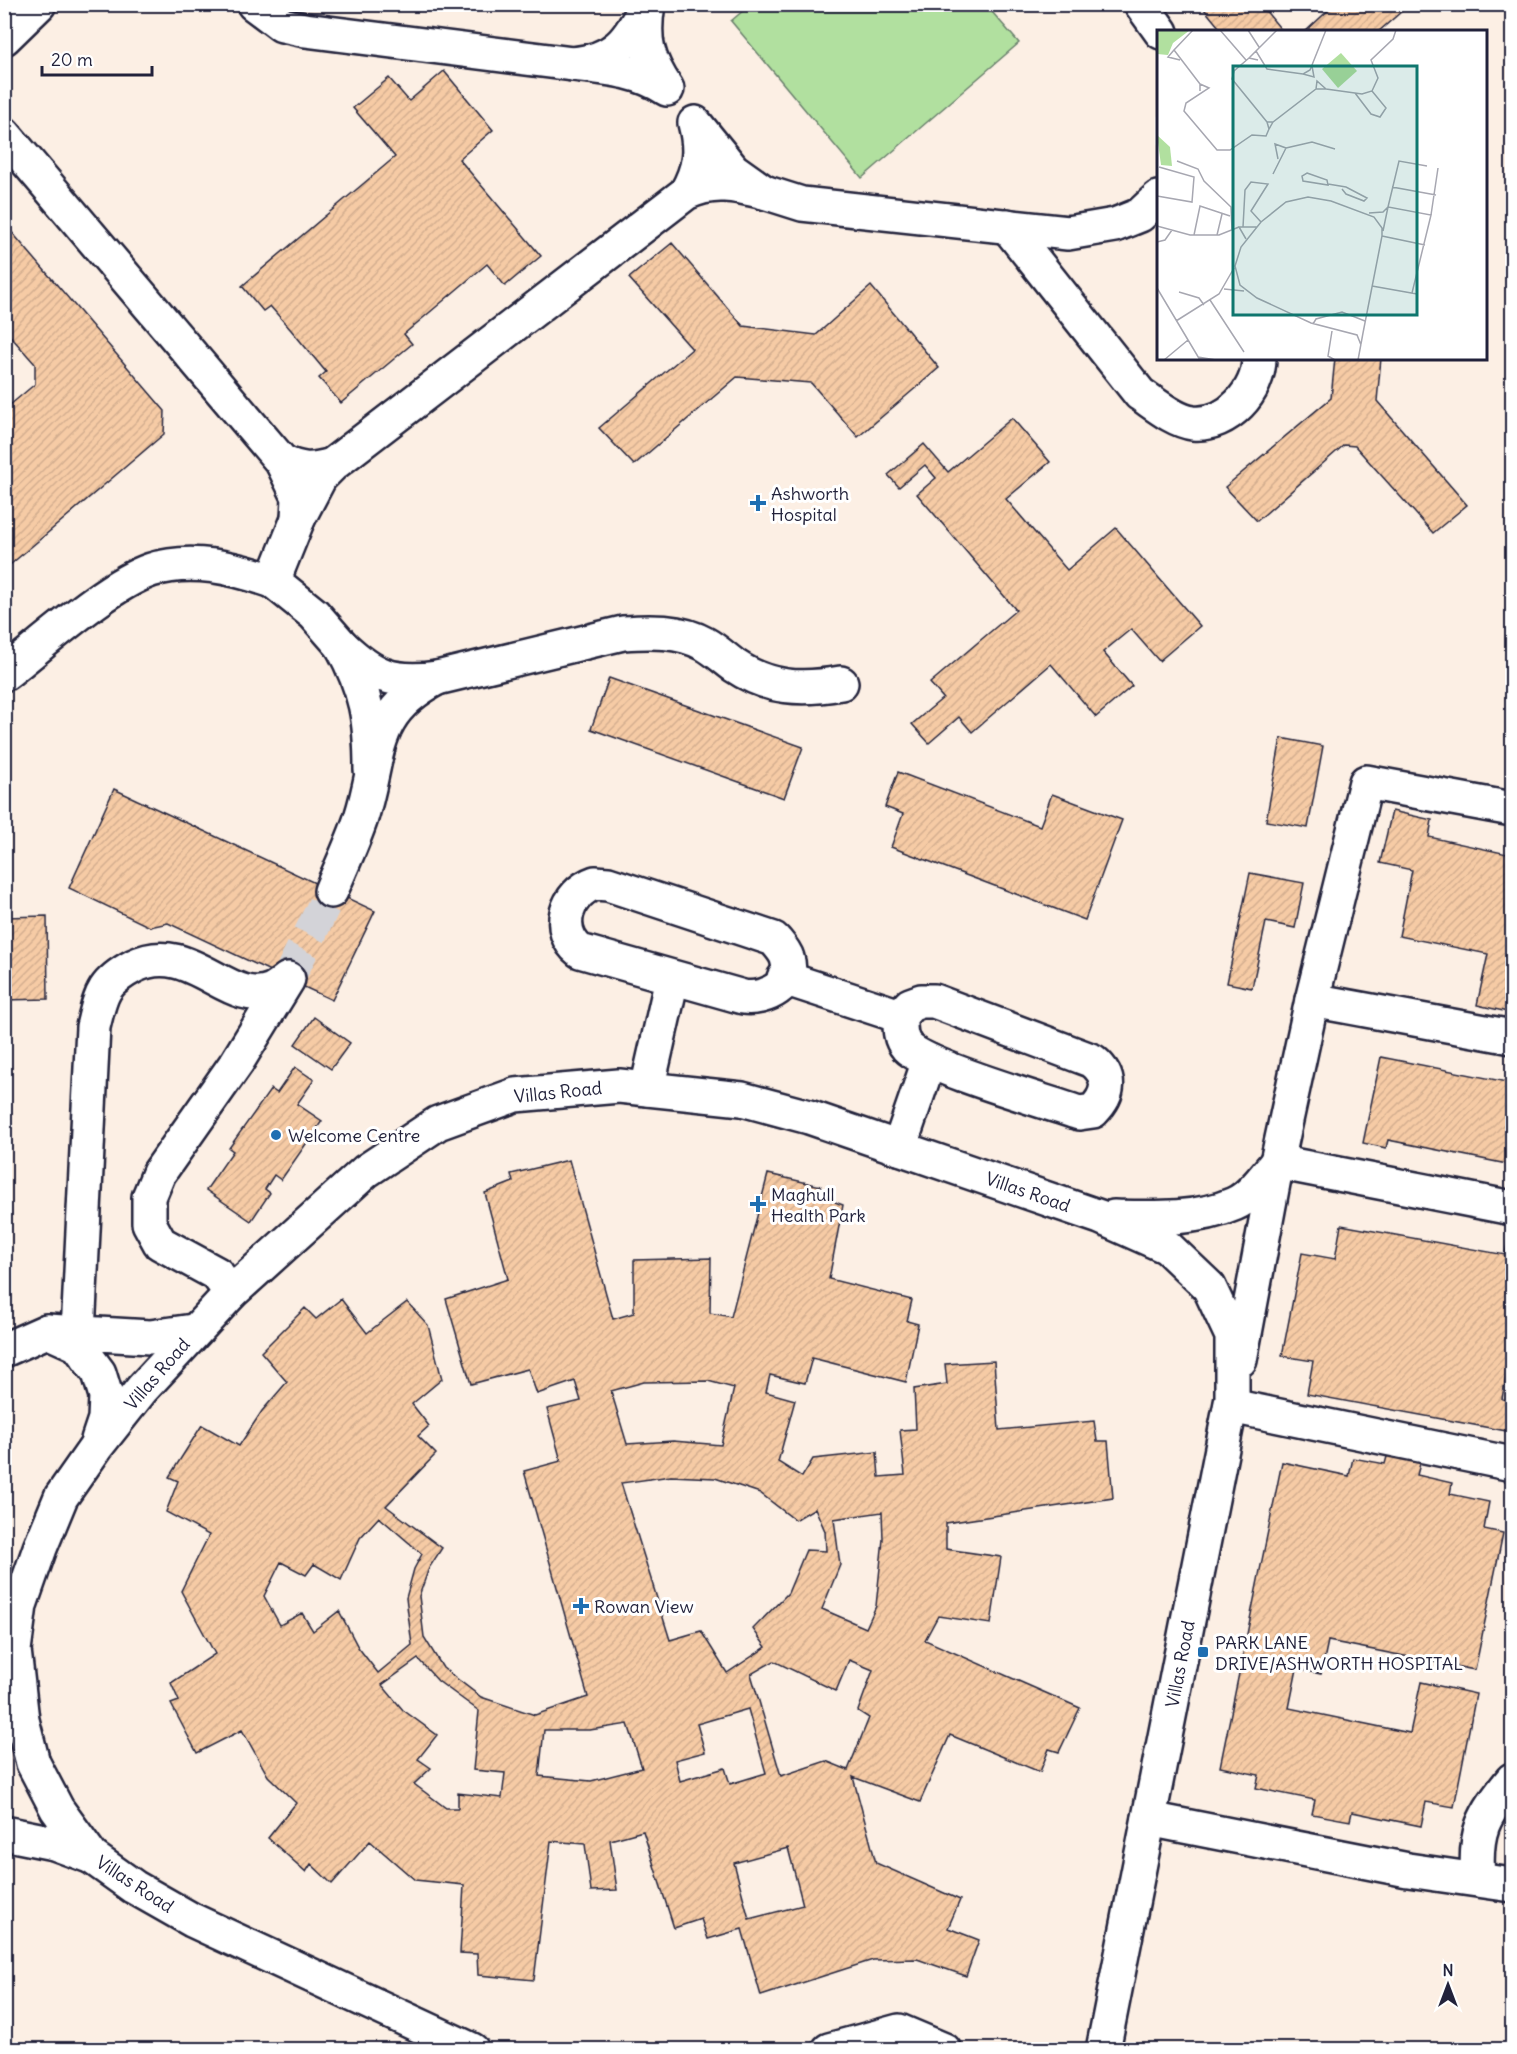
<svg xmlns="http://www.w3.org/2000/svg" width="1517" height="2054" font-family="Delius,sans-serif">
  <style>
    .built { fill: #fcefe4; fill-rule: evenodd }
    .garden { fill: #b1e09f; stroke: #6a816d; stroke-width: 1.5 }
    .building { fill: url(#building-hatch); stroke: #22223b; stroke-width: 1.5; fill-rule: evenodd }
    .lines { fill: none; stroke-linecap: round; stroke-linejoin: round }
    .minor-tunnel { stroke: #d3d3d8; stroke-width: 33; stroke-dasharray: 33 16; stroke-linecap: butt }
    .minor-casing { stroke: #22223b; stroke-width: 38 }
    .minor { stroke: #fff; stroke-width: 33 }
    .poi-dot { fill: #1f6fb2; stroke: #fff; stroke-width: 2 }
    .labels { text-anchor: middle; dominant-baseline: central; stroke-width: 6; stroke-linejoin: round; paint-order: stroke }
    .poi-label { font-size: 18px; fill: #22223b; stroke: #fff; text-anchor: start }
    .street-label { font-size: 18px; fill: #22223b; stroke: #fff }
    .inset-road { fill: none; stroke: #a7a7b1; stroke-width: 1.5 }
    .view { fill: #0f766e; fill-opacity: 0.15; stroke: #0f766e; stroke-width: 3 }
    .inset-edge { fill: none; stroke: #22223b; stroke-width: 3 }
  </style>
  <defs>
    <pattern id="building-hatch" width="6" height="6" patternUnits="userSpaceOnUse" patternTransform="scale(1.5)"><rect width="6" height="6" fill="#f6cba5"/><path d="M-1 1l2-2M0 6l6-6M5 7l2-2" fill="none" stroke="#d3ae8f"/></pattern>
  </defs>
  <rect width="100%" height="100%" fill="#fff"/>
  <filter id="ink" filterUnits="userSpaceOnUse"><feTurbulence type="fractalNoise" baseFrequency=".0167" numOctaves="2"/><feDisplacementMap in="SourceGraphic" scale="12" xChannelSelector="R" yChannelSelector="G"/><feConvolveMatrix kernelMatrix="1 2 1 2 8 2 1 2 1" color-interpolation-filters="sRGB"/></filter>
  <g filter="url(#ink)">
    <!-- built -->
    <path class="built" d="M5,5H1512V2049L5,2050ZM1158,32H1486V358H1158Z"/>
    <!-- garden -->
    <polygon class="garden" points="751,4 986,5 1019,43 862,178 731,21"/>
    <!-- building -->
    <g class="building">
      <polygon points="1200,4 1260,4 1283,32 1223,32"/>
      <polygon points="1335,4 1410,4 1378,32 1305,32"/>
      <polygon points="444,71 493,130 459,159 541,256 505,286 487,264 404,334 412,344 341,403 319,378 326,372 291,330 270,306 263,311 242,286 395,157 353,108 389,78 409,101"/>
      <polygon points="4,223 165,411 164,434 4,570 4,410 35,384 35,364 4,329"/>
      <polygon points="672,243 743,326 816,335 871,286 939,368 858,437 811,383 737,377 634,465 599,428 692,349 629,278"/>
      <polygon points="1335,358 1381,358 1377,401 1467,505 1433,533 1355,446 1344,445 1257,521 1225,487 1331,398"/>
      <polygon points="1012,418 1050,462 1006,499 1067,570 1116,528 1200,626 1159,661 1131,629 1103,652 1132,686 1096,717 1051,664 972,732 959,717 929,743 912,724 943,698 930,683 1016,610 917,494 936,478 925,465 899,487 888,475 924,444 948,472"/>
      <polygon points="609,678 803,747 784,798 591,729"/>
      <polygon points="1281,738 1323,746 1308,828 1266,821"/>
      <polygon points="898,772 1040,826 1052,794 1122,820 1085,920 891,847 903,814 885,807"/>
      <polygon points="114,789 375,911 332,1000 168,923 150,927 69,888"/>
      <polygon points="1392,811 1432,820 1429,837 1512,855 1512,1013 1477,1005 1488,954 1399,936 1412,870 1380,863"/>
      <polygon points="1250,873 1304,883 1295,928 1266,922 1252,988 1227,983"/>
      <polygon points="47,916 48,999 4,1000 4,917"/>
      <polygon points="314,1017 350,1043 331,1069 295,1044"/>
      <polygon points="1381,1057 1512,1083 1512,1165 1388,1140 1386,1148 1363,1143"/>
      <polygon points="295,1067 314,1080 297,1104 322,1121 281,1180 274,1175 265,1189 270,1193 251,1221 206,1190 233,1151 229,1148 271,1089 277,1093"/>
      <path d="M569,1160L613,1319L634,1313V1260L711,1258L710,1313L731,1317L768,1174L821,1186L819,1196L843,1205L829,1279L912,1300L907,1321L918,1324L906,1382L812,1358L805,1383L770,1375L766,1392L795,1400L778,1462L802,1477L813,1459L877,1452L879,1477L905,1475L900,1430L916,1429L914,1389L947,1384L945,1364L994,1361L999,1430L1094,1421L1097,1441H1108L1113,1498L946,1523V1549L1001,1557L991,1624L938,1616L925,1640L1080,1708L1059,1752L1049,1749L1040,1772L950,1735L920,1802L853,1777L876,1863L960,1900L948,1928L979,1940L966,1976L917,1959L873,1960L761,1996L742,1929L708,1939L701,1919L674,1928L643,1831L610,1840L617,1890L591,1891L585,1844L551,1841L534,1980L478,1975L477,1954L460,1953L464,1885L415,1880L370,1841L332,1884L311,1864L306,1872L268,1838L296,1803L268,1776L242,1730L197,1753L171,1704L179,1701L171,1683L215,1654L181,1591L209,1535L166,1512L178,1481L169,1477L202,1425L239,1446L262,1411L287,1382L261,1352L305,1308L316,1319L341,1299L367,1333L407,1302L428,1325L442,1379L412,1404L429,1426L418,1436L436,1454L386,1506L442,1548L429,1568L419,1596L424,1637L443,1668L481,1697L535,1715L588,1697L524,1471L561,1461L547,1409L581,1401L575,1381L537,1394L528,1369L471,1384L446,1299L508,1279L485,1193L513,1182L511,1174ZM708,1381L734,1388L721,1445L673,1441L627,1444L611,1391L644,1382ZM671,1476L715,1478L760,1493L795,1520L815,1508L825,1531L826,1551L806,1550L788,1593L753,1629L766,1647L727,1673L701,1631L670,1640L621,1483ZM882,1512L883,1539L876,1606L866,1628L822,1609L840,1565L834,1519ZM379,1517L422,1554L414,1569L406,1598L412,1645L378,1673L358,1647L339,1611L313,1631L302,1613L280,1625L264,1596L281,1562L306,1575L314,1564L341,1580L360,1538ZM418,1659L438,1681L479,1711L473,1770L505,1773L502,1798L458,1793V1808H446L414,1784L431,1768L418,1759L437,1735L403,1710L382,1685ZM849,1660L873,1670L858,1711L869,1718L848,1770L826,1761L781,1776L751,1674L774,1661L836,1691ZM748,1709L766,1773L730,1784L725,1768L680,1781L675,1760L705,1752L697,1724ZM628,1724L642,1768L591,1781L539,1776L544,1730H590ZM788,1848L803,1905L749,1919L734,1863Z"/>
      <polygon points="1341,1225 1505,1255 1509,1234 1512,1234 1512,1344 1502,1399 1512,1401 1512,1432 1307,1394 1313,1361 1282,1356 1302,1253 1335,1259"/>
      <polygon points="1388,1453 1421,1460 1417,1475 1452,1483 1450,1494 1489,1502 1484,1529 1503,1533 1475,1670 1328,1641 1321,1674 1297,1669 1289,1708 1410,1733 1421,1682 1476,1694 1454,1807 1426,1802 1421,1826 1352,1812 1350,1821 1312,1814 1315,1800 1256,1788 1259,1775 1220,1767 1282,1462 1349,1476 1353,1458 1385,1464"/>
    </g>
    <g class="lines">
      <!-- minor-tunnel -->
      <polyline class="minor-tunnel" points="288,979 331,891"/>
      <!-- minor casing -->
      <g class="minor-casing">
        <g id="minor">
          <polyline points="254,4 282,25 305,30 573,64"/>
          <path d="M647,4C629,41 615,60 573,64C607,68 638,70 667,89C647,59 642,40 648,4"/>
          <polyline points="1141,4 1161,32"/>
          <polyline points="4,38 39,4"/>
          <polyline points="4,134 282,462"/>
          <polyline points="764,192 802,204 1068,233 1115,225 1140,215 1158,198"/>
          <path d="M1007,226L1140,394C1155,404 1175,421 1193,423C1228,426 1259,391 1259,358"/>
          <path d="M332,465C312,471 301,471 282,462L299,497L298,519L320,477L332,465L686,193C713,180 735,185 764,192L733,170L695,123C702,150 700,168 686,193"/>
          <polyline points="273,581 314,614 342,646"/>
          <path d="M4,674C43,644 107,585 151,570C192,557 234,568 273,581L298,519"/>
          <path d="M437,678L623,633C650,631 680,630 705,644C716,650 725,659 735,666C769,689 802,690 841,683"/>
          <polyline points="1512,809 1366,782 1312,1000 1277,1162 1512,1208"/>
          <path d="M595,883L608,884L774,939C778,944 785,951 787,958C796,985 766,1000 743,997L580,951C554,930 566,893 595,883Z"/>
          <path d="M331,891C341,867 353,842 361,818C382,753 368,715 437,678C392,684 374,676 342,646C366,690 371,720 371,770"/>
          <polyline points="784,978 900,1016"/>
          <polyline points="1312,1000 1512,1037"/>
          <path d="M921,1001H934L1093,1061C1112,1077 1110,1094 1093,1111L1079,1113C1045,1101 927,1068 907,1047C899,1038 900,1027 900,1016L910,1005Z"/>
          <polyline points="647,1089 672,979"/>
          <polyline points="899,1148 929,1061"/>
          <path d="M1114,1217C1152,1218 1198,1220 1234,1204C1251,1197 1265,1176 1277,1162L1240,1360"/>
          <path d="M78,1333L93,1027C101,994 102,983 134,966C190,938 229,1009 272,990C278,987 283,983 288,979L237,1062L159,1173L149,1197V1223L160,1243L217,1274L231,1293"/>
          <polyline points="4,1350 47,1331"/>
          <polyline points="1231,1406 1512,1464"/>
          <polyline points="98,1440 105,1419 106,1396 99,1373 78,1345 47,1331 150,1337 193,1331"/>
          <polyline points="1149,1819 1408,1870 1512,1885"/>
          <polyline points="4,1833 54,1843 92,1857"/>
          <path d="M1478,1878C1474,1831 1483,1816 1512,1780"/>
          <polyline points="472,2050 192,1920 134,1887 92,1857 57,1809 33,1763 22,1720 14,1650 20,1605 40,1548 61,1497 96,1447 142,1389 231,1293 366,1171 438,1123 515,1095 619,1086 742,1099 809,1117 1100,1217 1167,1247 1209,1287 1232,1336 1232,1398 1103,2050"/>
          <polyline points="829,2050 899,2031 944,2050"/>
        </g>
      </g>
      <!-- minor -->
      <use href="#minor" class="minor"/>
    </g>
  </g>
  <!-- markers -->
  <g class="poi-dot">
    <path d="M755 494h6v6h6v6h-6v6h-6v-6h-6v-6h6z"/>
    <circle cx="276" cy="1135" r="6"/>
    <path d="M755 1195h6v6h6v6h-6v6h-6v-6h-6v-6h6z"/>
    <path d="M578 1597h6v6h6v6h-6v6h-6v-6h-6v-6h6z"/>
    <rect x="1197" y="1646" width="12" height="12" rx="3"/>
  </g>
  <g class="labels">
    <!-- poi labels -->
    <g class="poi-label">
      <text x="771" y="493">Ashworth<tspan x="771" dy="21">Hospital</tspan></text>
      <text x="288" y="1135">Welcome Centre</text>
      <text x="771" y="1194">Maghull<tspan x="771" dy="21">Health Park</tspan></text>
      <text x="594" y="1606">Rowan View</text>
      <text x="1215" y="1642">PARK LANE<tspan x="1215" dy="21">DRIVE/ASHWORTH HOSPITAL</tspan></text>
    </g>
    <!-- street labels -->
    <g class="street-label">
      <text transform="translate(558 1092) rotate(-6)">Villas Road</text>
      <text transform="translate(1028 1192) rotate(19)">Villas Road</text>
      <text transform="translate(157 1374) rotate(-49)">Villas Road</text>
      <text transform="translate(1180 1664) rotate(-79)">Villas Road</text>
      <text transform="translate(135 1884) rotate(33)">Villas Road</text>
    </g>
  </g>
  <!-- overview -->
  <g transform="translate(1157 30)">
    <rect width="330" height="330" fill="#fff"/>
    <path d="M0,0H33L16,13L11,25L0,24Z" fill="#b1e09f"/>
    <path d="M0,105L13,117L15,136L4,135Z" fill="#b1e09f"/>
    <path d="M184,23L200,41L181,58L165,39Z" fill="#b1e09f"/>
    <path class="inset-road" d="M63,0L89,30M91,0L102,17M17,20L36,0M99,21L120,0M92,28L77,41L75,49L110,92M23,30L11,27L17,20L43,54M101,30L92,28L99,21L110,39L146,44M155,36L157,47L146,44L153,40L169,0M169,59L205,64L215,61L221,48L214,30L236,9L239,0M43,61V54L52,58L29,73L27,81L60,120H73L95,105L109,106L112,99M198,63L214,84L223,87L229,78L215,61M116,92L112,99L110,92H116L159,59H169L160,51L159,59M129,118L155,112L178,119M20,131L41,139L47,151L74,177L75,200M150,143L170,150L171,155L146,151L145,146ZM116,144L129,118L118,114L121,129M171,154L189,157L210,168L207,171L189,164L185,159M235,157L279,165M0,166L35,172L37,147L2,137M212,183L226,182L231,177L226,201M274,185L281,138M0,196L33,205H62L82,197M86,197L88,160L94,152L111,154L94,181L104,192M37,205L43,176L73,186M60,205L65,184M225,206L268,215M89,209L82,197H100M0,212L8,210L15,200M215,256L260,264M0,258L43,330M67,259L87,261M22,262L42,268L47,275M255,263L274,185L231,177L242,131L270,136M53,270L87,322M19,291L62,264L77,238M156,294L159,289L185,282L208,291M175,301L171,326L178,330M41,327L59,330M7,330L31,310M201,330L206,303L225,206V198L217,187L174,171L151,167L129,172L104,192L84,217L78,236L83,255L100,268L154,293L200,305L204,315"/>
    <path class="view" d="M76,36H260V285H76Z"/>
    <rect width="330" height="330" class="inset-edge"/>
  </g>
  <!-- margin -->
  <rect width="1517" height="2054" fill="none" stroke="#fff" stroke-width="24"/>
  <rect x="12" y="12" width="1493" height="2030" fill="none" stroke="#22223b" stroke-width="2" filter="url(#ink)"/>
  <!-- north arrow -->
  <g transform="translate(1448 1985)" stroke="#ffffff" stroke-width="4.5" paint-order="stroke">
  <path d="M0-4.5L10 22L0 15L-10 22Z" fill="#22223b"/>
  <text y="-9" font-size="16" font-weight="bold" text-anchor="middle" fill="#22223b">N</text>
  </g>
  <!-- scale -->
  <path d="M42 66v9h110v-9" fill="none" stroke="#22223b" stroke-width="3"/>
  <text x="51" y="66" font-size="18" fill="#22223b" stroke="#ffffff" stroke-width="4.5" paint-order="stroke">20 m</text>
</svg>
